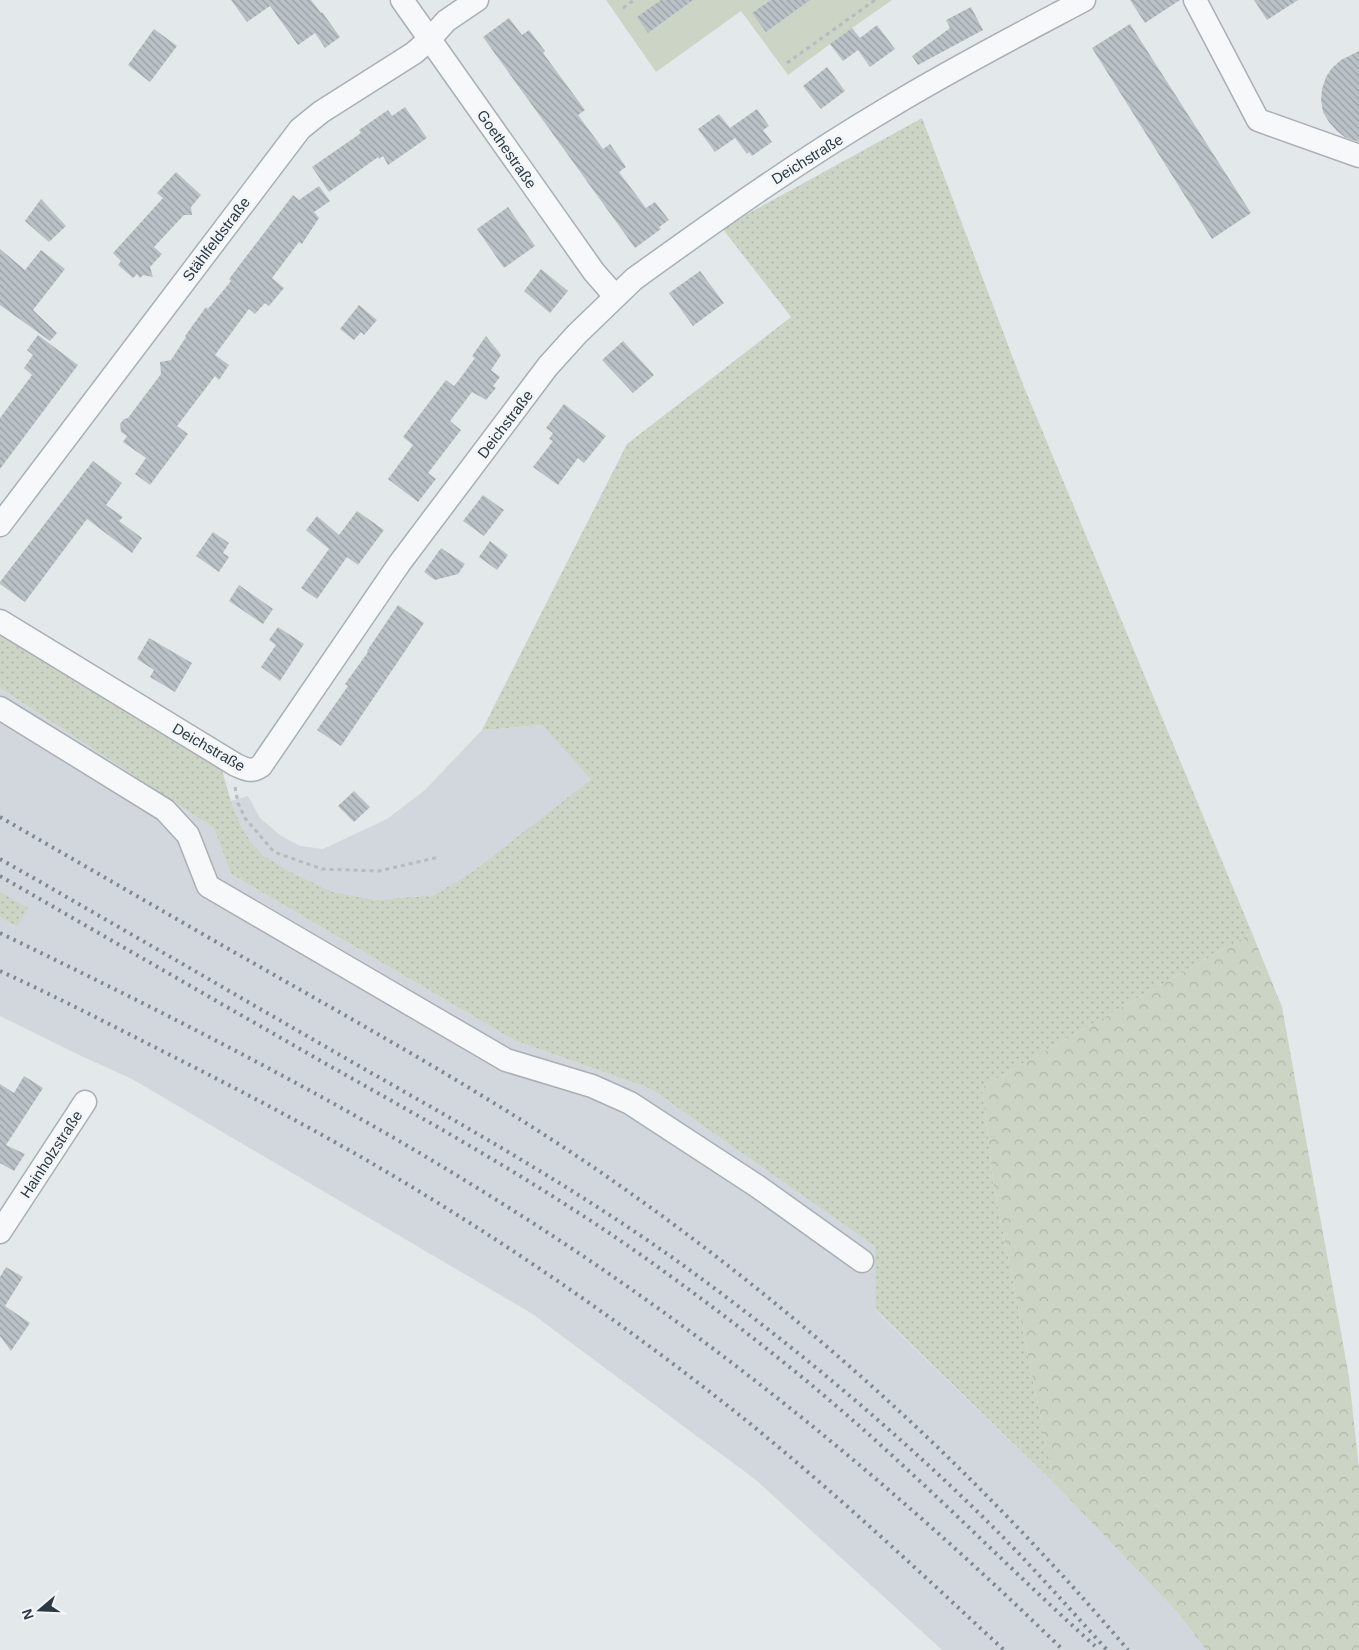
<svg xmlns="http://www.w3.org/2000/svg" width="1359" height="1650" font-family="Helvetica,sans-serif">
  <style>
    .built { fill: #d2d7dd }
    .grass { fill: url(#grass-dots) }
    .forest { fill: url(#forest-crowns) }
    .garden { fill: #ccd4c5 }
    .building { fill: url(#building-back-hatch) }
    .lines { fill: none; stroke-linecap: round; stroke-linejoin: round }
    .minor-casing { stroke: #a8b0b5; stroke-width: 25 }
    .path { stroke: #b5bbbe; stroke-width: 3; stroke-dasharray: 4 4; stroke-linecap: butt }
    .minor { stroke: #f6f8f9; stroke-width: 22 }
    .rail { stroke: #7d8a94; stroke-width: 4; stroke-dasharray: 2.5 5; stroke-linecap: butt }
    .labels { text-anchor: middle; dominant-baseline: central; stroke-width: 5; stroke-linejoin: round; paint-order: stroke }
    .street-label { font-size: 15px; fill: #2c3942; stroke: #f3f6f8 }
  </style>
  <defs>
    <pattern id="grass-dots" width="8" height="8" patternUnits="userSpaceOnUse" patternTransform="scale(1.25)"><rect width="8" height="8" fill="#ccd4c5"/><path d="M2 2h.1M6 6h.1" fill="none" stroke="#afb7aa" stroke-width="1.8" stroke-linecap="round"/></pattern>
    <pattern id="forest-crowns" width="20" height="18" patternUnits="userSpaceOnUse" patternTransform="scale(1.25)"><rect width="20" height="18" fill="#ccd4c5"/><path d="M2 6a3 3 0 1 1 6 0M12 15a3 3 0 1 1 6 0" fill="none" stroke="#afb7aa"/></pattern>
    <pattern id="building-back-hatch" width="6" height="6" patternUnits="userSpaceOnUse" patternTransform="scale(1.25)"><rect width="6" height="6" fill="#bbc2c7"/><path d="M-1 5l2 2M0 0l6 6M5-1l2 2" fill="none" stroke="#989fa3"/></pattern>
  </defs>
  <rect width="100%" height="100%" fill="#e3e8eb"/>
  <!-- built -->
  <g class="built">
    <polygon points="0,688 214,828 231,874 514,1040 651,1089 876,1246 876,1311 1054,1483 1177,1612 1206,1650 942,1650 756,1480 531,1313 132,1079 77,1054 0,1016"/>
    <polygon points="542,725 592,778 472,872 434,895 376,900 333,892 291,872 264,856 251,842 241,826 231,801 248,796 260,818 281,836 300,846 323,849 387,819 425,790 482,730"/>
  </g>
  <!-- grass -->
  <g class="grass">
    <polygon points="922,118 1024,387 1252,933 982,1087 994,1188 1054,1483 876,1310 875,1246 651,1089 514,1040 231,874 214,828 0,688 0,633 221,767 231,801 241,826 251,842 264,856 291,872 333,892 376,900 434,895 472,872 591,779 542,725 482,730 627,444 791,317 722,228"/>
    <polygon points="0,892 28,908 17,926 0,917"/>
  </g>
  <!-- forest -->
  <polygon class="forest" points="1252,933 1282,1007 1349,1377 1359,1468 1359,1650 1206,1650 1177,1612 1054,1483 994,1188 982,1087"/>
  <!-- garden -->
  <polygon class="garden" points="606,0 892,0 852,28 788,75 741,11 656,72"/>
  <!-- building -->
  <g class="building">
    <polygon points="231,0 311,0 321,13 322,12 340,37 325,48 315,33 298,45 270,6 247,22"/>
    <polygon points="661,0 693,0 648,33 637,17"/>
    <polygon points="771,0 810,0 766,32 752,13"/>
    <polygon points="1130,0 1180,0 1145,23"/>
    <polygon points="1254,0 1298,0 1267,20"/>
    <polygon points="971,7 983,30 918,65 912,56 950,28 946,20"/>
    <polygon points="509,18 522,35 529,30 545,51 543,53 585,110 578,115 603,149 610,144 626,167 619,172 646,208 655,202 669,220 659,227 661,229 635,248 483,37"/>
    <polygon points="1130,24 1251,213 1212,239 1092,48"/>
    <polygon points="877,25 895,49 870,67 858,50 843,61 830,44 852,28 860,38"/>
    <polygon points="154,29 177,46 150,82 128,65"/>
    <polygon points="1359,51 1359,142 1346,138 1337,131 1329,122 1323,112 1321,100 1322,89 1326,77 1332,68 1341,60"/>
    <polygon points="827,67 845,91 821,109 803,86"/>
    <polygon points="405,107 427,138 388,165 383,156 379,159 378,157 329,192 312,167 361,133 359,130 388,110 392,116"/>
    <polygon points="757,109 769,126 763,130 772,142 752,156 749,152 747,154 735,138 715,152 698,129 719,114 730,128"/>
    <polygon points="176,172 201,195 191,207 192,215 184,215 154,247 162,254 150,267 153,277 143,275 140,278 137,274 133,278 118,265 121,261 113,253 163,198 157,193"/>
    <polygon points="319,186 330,201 314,212 319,218 302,244 299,242 272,278 284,288 269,306 265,303 255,314 249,309 215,355 229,365 219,380 215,376 177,426 188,434 150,485 135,474 146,458 123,442 127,436 121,432 120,424 124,419 128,418 161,374 160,362 171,360 186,337 185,336 206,307 208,309 231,281 229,279 293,195 299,200"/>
    <polygon points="41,199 66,226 49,242 25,221"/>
    <polygon points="508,207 535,246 504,268 477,229"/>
    <polygon points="0,249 25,270 41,250 65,269 33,310 57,333 50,341 0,305"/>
    <polygon points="541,269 568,291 550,313 524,291"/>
    <polygon points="700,271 724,303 693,326 669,293"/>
    <polygon points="359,305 377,320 364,335 361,332 354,340 340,329"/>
    <polygon points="38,335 78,365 0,469 0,418 32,375 24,368 33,355 27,350"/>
    <polygon points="486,336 501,355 491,370 500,377 493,386 496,388 486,400 472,392 450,421 461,430 428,473 436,479 418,502 388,479 413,445 403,437 446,380 454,386 459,380 475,358 472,356"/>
    <polygon points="623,341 654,375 633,393 602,360"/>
    <polygon points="564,404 606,436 584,463 578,458 558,485 533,467 553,441 549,439 553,433 546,428"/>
    <polygon points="93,461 122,483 106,505 123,517 119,521 142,538 132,553 87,519 25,602 0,584 0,582"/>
    <polygon points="483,495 504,510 484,536 463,521"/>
    <polygon points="357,511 384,530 358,565 347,557 317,599 301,588 329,549 306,530 317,516 339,535"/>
    <polygon points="213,532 229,543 223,553 229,557 219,572 196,556"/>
    <polygon points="490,541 508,555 497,570 479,557"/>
    <polygon points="441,548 465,564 458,574 435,580 424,572"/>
    <polygon points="239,585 273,609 263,624 229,601"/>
    <polygon points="398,605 424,623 341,746 317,730 348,686 345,684 368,652 367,651"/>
    <polygon points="278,627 304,644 280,681 261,667 276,645 269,640"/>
    <polygon points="149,638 192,663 175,692 150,677 154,670 137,659"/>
    <polygon points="354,791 370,807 354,822 338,806"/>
    <polygon points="24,1076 43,1088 6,1145 25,1154 14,1171 0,1163 0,1084 14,1093"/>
    <polygon points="6,1267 23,1277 5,1306 30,1323 11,1351 0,1336 0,1277"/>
  </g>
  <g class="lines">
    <!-- minor casing -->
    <g class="minor-casing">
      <g id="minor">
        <polyline points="402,0 594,272 615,296"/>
        <polyline points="1195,0 1258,120 1359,156"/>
        <polyline points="0,525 300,129 321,112 414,53 430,39 446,21 477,0"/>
        <path d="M0,621L236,765C246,769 251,773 261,766L399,564L548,366L577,334L634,279C717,219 800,160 888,108C952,69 1018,35 1084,0"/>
        <polyline points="0,708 165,810 188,835 208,886 506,1060 592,1086 630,1103 757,1186 862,1261"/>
        <polyline points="0,1232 85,1102"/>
      </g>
    </g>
    <!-- path -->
    <g class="path">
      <polyline points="623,8 634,0"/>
      <polyline points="787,63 875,0"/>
      <polyline points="235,787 238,803 245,818 274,852 322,869 379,871 439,857"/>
    </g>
    <!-- minor -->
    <use href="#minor" class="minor"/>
    <!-- rail -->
    <g class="rail">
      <path d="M0,817C94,871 188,926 283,980C387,1039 493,1099 593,1167C793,1304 971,1465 1128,1650"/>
      <path d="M0,859C118,926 234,994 352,1062C463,1125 575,1188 680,1263C789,1342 894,1429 990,1524C1030,1564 1068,1607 1107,1650"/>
      <path d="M0,876C109,939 218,1002 328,1065C442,1129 556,1193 662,1270C744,1329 824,1392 898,1461C965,1522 1028,1586 1095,1646"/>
      <path d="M0,933C161,1011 321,1091 474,1186C688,1317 884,1475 1063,1650"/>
      <path d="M0,971C59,998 117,1028 176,1058C265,1103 353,1150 438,1203C535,1263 629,1329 719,1399C819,1477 911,1564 1004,1650"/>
    </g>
  </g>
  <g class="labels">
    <!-- street labels -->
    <g class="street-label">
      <text transform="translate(507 149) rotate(55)">Goethestraße</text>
      <text transform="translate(807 159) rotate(-32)">Deichstraße</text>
      <text transform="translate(216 239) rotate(-53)">Stählfeldstraße</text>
      <text transform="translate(505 424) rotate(-53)">Deichstraße</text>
      <text transform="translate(209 747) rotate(30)">Deichstraße</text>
      <text transform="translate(51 1154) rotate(-57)">Hainholzstraße</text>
    </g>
  </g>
  <!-- north arrow -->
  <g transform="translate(40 1610) rotate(251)" stroke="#f3f6f8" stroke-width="4" paint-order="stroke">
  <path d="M0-4L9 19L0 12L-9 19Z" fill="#2c3942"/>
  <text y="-8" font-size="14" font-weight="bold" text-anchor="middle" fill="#2c3942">N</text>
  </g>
</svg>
